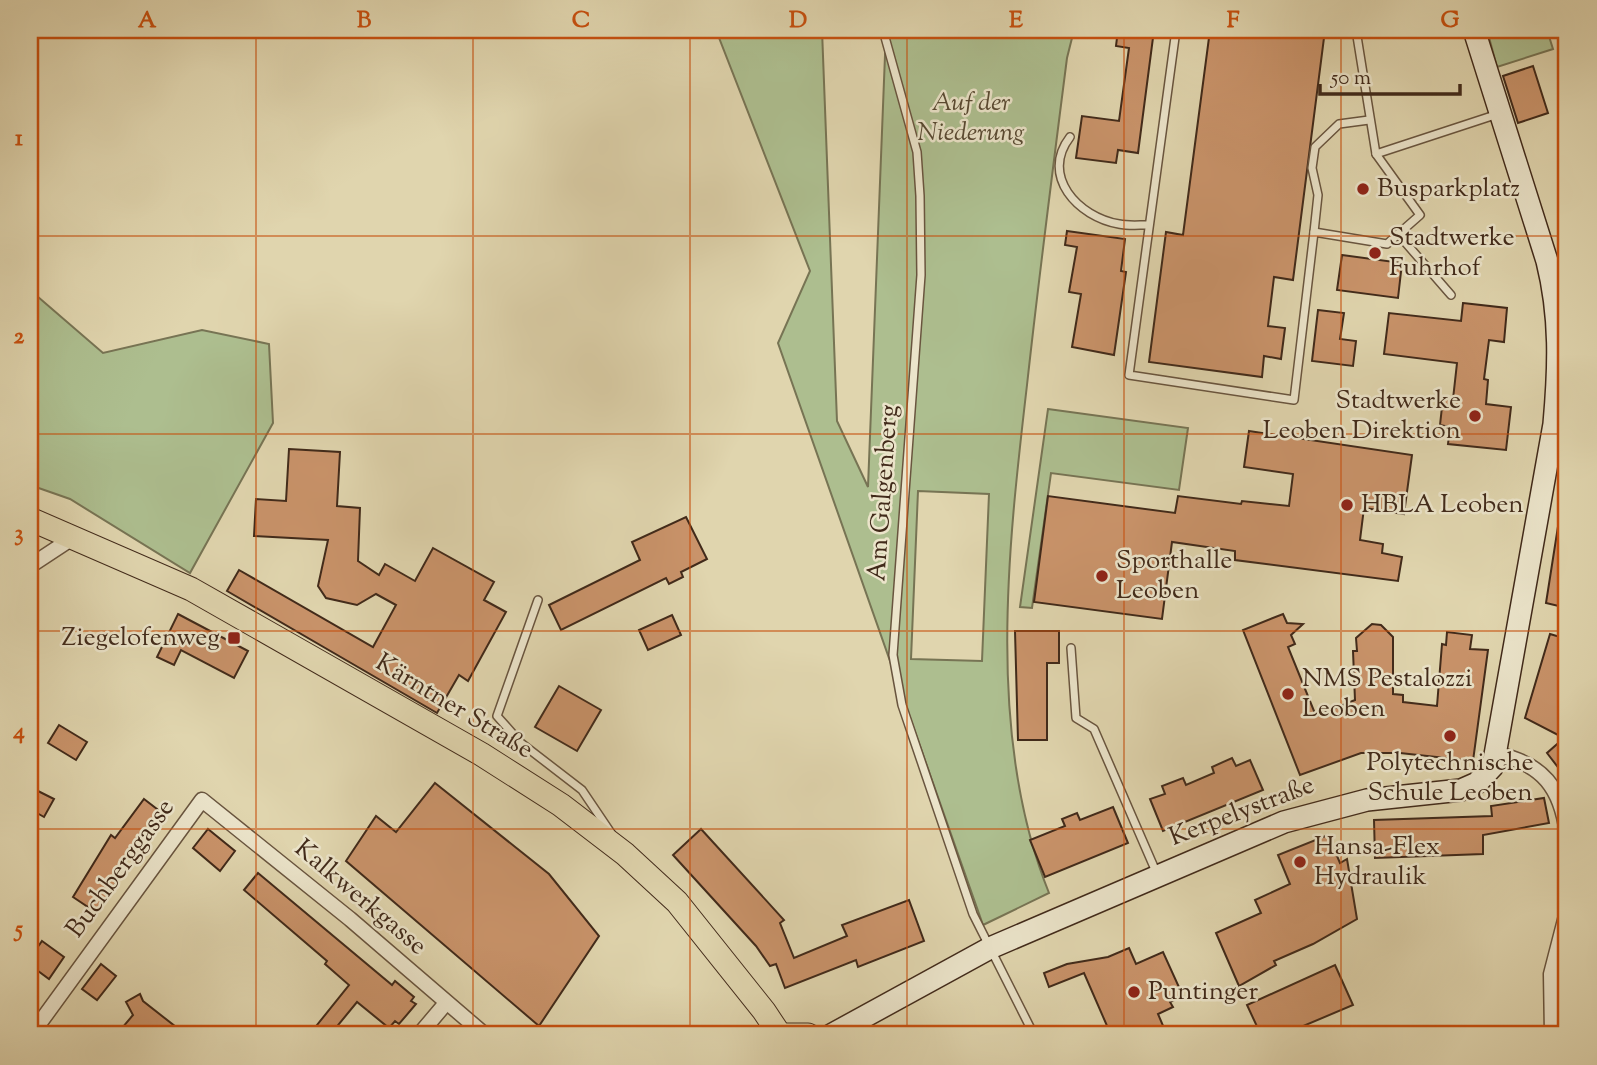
<svg xmlns="http://www.w3.org/2000/svg" width="1597" height="1065" font-family="'Sorts Mill Goudy',serif">
  <style>
    .green { fill: #adbe8f; stroke: #777454; stroke-width: 2; fill-rule: evenodd }
    .building { fill: #c9936a; stroke: #412a1a; stroke-width: 2 }
    .lines { fill: none; stroke-linecap: round; stroke-linejoin: round }
    .lane-casing { stroke: #69553f; stroke-width: 10 }
    .street-casing { stroke: #69553f; stroke-width: 17 }
    .secondary-casing { stroke: #412a1a; stroke-width: 24 }
    .primary-casing { stroke: #412a1a; stroke-width: 25 }
    .lane { stroke: #ebe4ca; stroke-width: 7 }
    .street { stroke: #ebe4ca; stroke-width: 14 }
    .secondary { stroke: #ebe4ca; stroke-width: 21 }
    .primary { stroke: #e0d5ae; stroke-width: 23 }
    .rail { stroke: #412a1a; stroke-width: 5; stroke-dasharray: 12 12; stroke-linecap: butt }
    .grid { fill: none; stroke: #c7500f; stroke-width: 2; stroke-opacity: 0.55 }
    .poi-dot { fill: #8f2418; stroke: #ebe4ca; stroke-width: 2.5 }
    .labels { text-anchor: middle; dominant-baseline: central; stroke-width: 5; stroke-linejoin: round; paint-order: stroke }
    .park-label { font-size: 26px; font-style: italic; fill: #574831; stroke: #ebe4ca }
    .poi-label { font-size: 26px; fill: #412a1a; stroke: #ebe4ca; text-anchor: start }
    .street-label { font-size: 26px; fill: #412a1a; stroke: #ebe4ca }
    .neatline { fill: none; stroke: #c7500f; stroke-width: 2.5 }
    .grid-label { font-size: 23px; text-anchor: middle; font-weight: bold; fill: #c7500f }
  </style>
  <rect width="100%" height="100%" fill="#e0d5ae"/>
  <filter id="stains"><feTurbulence type="fractalNoise" baseFrequency=".00286" numOctaves="4"/><feColorMatrix values="0 0 0 0 .2 0 0 0 0 .09 0 0 0 0 .02 0 0 0 .5 -.17"/></filter>
  <radialGradient id="worn" r=".72"><stop offset=".6" stop-color="#630" stop-opacity="0"/><stop offset="1" stop-color="#630" stop-opacity=".3"/></radialGradient>
  <!-- green -->
  <g class="green">
    <path d="M716,30H822L837,421L868,487L886,30H1074L1067,58C1053,167 1039,276 1027,385C1008,548 986,737 1049,893L983,925L778,343L810,271ZM918,491L989,494L982,661L911,659Z"/>
    <polygon points="1487,30 1547,30 1553,49 1497,67"/>
    <polygon points="30,290 103,353 202,330 269,344 273,423 190,573 70,499 30,485"/>
    <polygon points="1048,409 1188,428 1179,490 1051,473 1032,608 1020,607"/>
  </g>
  <!-- building -->
  <g class="building">
    <polygon points="1118,30 1154,30 1138,153 1118,150 1116,163 1076,158 1082,116 1119,121 1129,48 1116,46"/>
    <polygon points="1210,30 1325,30 1293,280 1274,277 1268,326 1285,328 1281,359 1264,356 1262,377 1149,362 1166,232 1183,235"/>
    <polygon points="1533,66 1548,113 1518,123 1503,76"/>
    <polygon points="1067,231 1125,239 1121,271 1126,272 1114,355 1072,347 1081,294 1069,292 1077,247 1065,245"/>
    <polygon points="1342,255 1402,263 1398,298 1337,290"/>
    <polygon points="1463,303 1507,308 1504,342 1489,340 1484,379 1488,380 1486,404 1511,407 1506,450 1448,444 1450,427 1440,425 1443,398 1453,399 1457,363 1384,354 1389,313 1461,321"/>
    <polygon points="1318,310 1344,313 1340,339 1356,341 1353,366 1312,361"/>
    <polygon points="1249,431 1412,455 1404,514 1364,508 1360,540 1383,544 1382,553 1402,557 1398,581 1235,560 1235,551 1172,542 1162,619 1034,602 1048,496 1175,513 1178,496 1241,504 1242,501 1289,506 1293,474 1244,467"/>
    <polygon points="289,449 340,452 337,506 360,508 358,561 379,575 385,564 415,581 433,548 494,582 484,600 506,612 468,681 459,675 437,713 227,591 239,570 373,647 396,605 376,594 357,605 326,598 318,586 328,540 254,536 256,499 286,501"/>
    <polygon points="686,517 707,559 681,572 683,577 669,584 666,578 561,630 549,605 640,560 632,542"/>
    <polygon points="1559,520 1567,520 1567,608 1546,603"/>
    <polygon points="178,614 248,651 234,678 181,650 174,665 157,657"/>
    <polygon points="1283,614 1287,623 1303,624 1291,635 1295,644 1288,647 1316,716 1355,700 1353,651 1357,651 1356,638 1372,624 1381,625 1393,637 1393,694 1403,695 1403,702 1437,706 1442,644 1446,645 1447,632 1472,635 1470,649 1488,650 1473,761 1400,753 1361,753 1300,775 1243,630"/>
    <polygon points="672,615 681,635 648,650 639,630"/>
    <polygon points="1015,631 1059,631 1059,663 1047,663 1047,740 1018,740"/>
    <polygon points="1550,634 1567,639 1567,688 1559,716 1567,720 1567,779 1547,753 1564,738 1525,718"/>
    <polygon points="559,686 601,710 577,751 535,727"/>
    <polygon points="59,725 87,742 76,760 48,743"/>
    <polygon points="1232,758 1236,766 1250,760 1263,790 1163,831 1150,799 1165,794 1162,786 1183,778 1186,785 1214,773 1212,767"/>
    <polygon points="435,783 549,874 599,936 539,1026 346,861 376,816 396,832"/>
    <polygon points="30,787 54,799 44,817 30,809"/>
    <polygon points="1544,798 1549,823 1483,835 1483,854 1375,858 1374,820 1492,816 1491,806"/>
    <polygon points="144,799 166,816 149,838 141,832 116,872 121,875 97,913 73,897 111,835 115,838"/>
    <polygon points="1113,807 1128,843 1045,877 1030,840 1065,826 1062,819 1077,813 1080,820"/>
    <polygon points="208,829 235,851 220,871 193,848"/>
    <polygon points="701,829 784,920 780,923 794,958 847,936 842,925 909,900 924,941 858,967 856,960 785,988 776,964 770,966 756,946 673,855"/>
    <polygon points="1328,835 1340,863 1347,859 1357,919 1313,944 1274,961 1276,965 1239,986 1216,933 1261,913 1255,900 1290,884 1278,855"/>
    <polygon points="258,873 392,985 395,981 414,997 411,1001 416,1004 399,1024 395,1021 389,1028 357,1002 330,1035 309,1035 349,985 325,964 327,961 244,890"/>
    <polygon points="42,941 64,957 49,979 30,965 30,958"/>
    <polygon points="1129,948 1136,964 1163,952 1183,996 1170,1002 1173,1007 1158,1014 1167,1035 1111,1035 1084,973 1049,987 1044,973 1067,964 1108,957"/>
    <polygon points="101,964 116,976 97,1000 82,989"/>
    <polygon points="1335,965 1353,1005 1282,1035 1261,1035 1247,1005"/>
    <polygon points="140,994 143,1001 176,1027 169,1035 132,1035 122,1028 133,1015 126,1002"/>
  </g>
  <g class="lines">
    <!-- lane casing -->
    <g class="lane-casing">
      <g id="lane">
        <polyline points="883,30 917,152 920,196 921,275 893,655 902,705 973,914 1034,1035"/>
        <polyline points="1176,30 1129,375 1294,400 1314,232 1387,244 1420,215 1376,154 1356,30"/>
        <path d="M1070,137C1040,176 1078,217 1119,224C1128,226 1138,225 1147,225"/>
        <polyline points="1376,154 1498,114"/>
        <polyline points="1314,232 1318,195 1312,168 1315,147 1339,124 1369,120"/>
        <polyline points="1398,234 1451,295"/>
        <polyline points="538,600 497,716 521,743 582,790 611,833"/>
        <polyline points="1071,648 1076,718 1094,729 1157,874"/>
      </g>
    </g>
    <!-- street casing -->
    <g class="street-casing">
      <g id="street">
        <polyline points="30,566 74,537"/>
        <path d="M1497,754C1543,764 1561,788 1567,833"/>
        <polyline points="31,1035 202,800 350,919 485,1035"/>
        <polyline points="419,1035 446,1003"/>
        <polyline points="1552,1035 1551,974 1567,912"/>
      </g>
    </g>
    <!-- secondary casing -->
    <g class="secondary-casing">
      <path id="secondary" d="M831,1035L990,948L1284,822L1367,800L1461,790L1477,783L1493,766L1554,424C1559,368 1561,317 1547,261L1474,30"/>
    </g>
    <!-- primary casing -->
    <g class="primary-casing">
      <g id="primary">
        <polyline points="30,519 191,589 481,754 561,805 625,854 677,902 764,1011 780,1035"/>
        <polyline points="787,1035 808,1035"/>
      </g>
    </g>
    <!-- lane -->
    <use href="#lane" class="lane"/>
    <!-- street -->
    <use href="#street" class="street"/>
    <!-- secondary -->
    <use href="#secondary" class="secondary"/>
    <!-- primary -->
    <use href="#primary" class="primary"/>
    <!-- rail -->
    <polyline class="rail" points="1565,30 1567,36"/>
  </g>
  <!-- grid -->
  <path class="grid" d="M256,30V1035M473,30V1035M690,30V1035M907,30V1035M1124,30V1035M1341,30V1035M30,236H1567M30,434H1567M30,631H1567M30,829H1567"/>
  <!-- markers -->
  <g class="poi-dot">
    <circle cx="1363" cy="189" r="7"/>
    <circle cx="1375" cy="253" r="7"/>
    <circle cx="1475" cy="416" r="7"/>
    <circle cx="1347" cy="505" r="7"/>
    <circle cx="1102" cy="576" r="7"/>
    <rect x="227" y="631" width="14" height="14" rx="3.5"/>
    <circle cx="1288" cy="694" r="7"/>
    <circle cx="1450" cy="736" r="7"/>
    <circle cx="1300" cy="862" r="7"/>
    <circle cx="1134" cy="992" r="7"/>
  </g>
  <g class="labels">
    <!-- park labels -->
    <g class="park-label">
      <text x="971" y="103">Auf der<tspan x="971" dy="30">Niederung</tspan></text>
    </g>
    <!-- poi labels -->
    <g class="poi-label">
      <text x="1377" y="189">Busparkplatz</text>
      <text x="1389" y="238">Stadtwerke<tspan x="1389" dy="30">Fuhrhof</tspan></text>
      <text x="1461" y="401" text-anchor="end">Stadtwerke<tspan x="1461" dy="30">Leoben Direktion</tspan></text>
      <text x="1361" y="505">HBLA Leoben</text>
      <text x="1116" y="561">Sporthalle<tspan x="1116" dy="30">Leoben</tspan></text>
      <text x="220" y="638" text-anchor="end">Ziegelofenweg</text>
      <text x="1302" y="679">NMS Pestalozzi<tspan x="1302" dy="30">Leoben</tspan></text>
      <text x="1450" y="763" text-anchor="middle">Polytechnische<tspan x="1450" dy="30">Schule Leoben</tspan></text>
      <text x="1314" y="847">Hansa-Flex<tspan x="1314" dy="30">Hydraulik</tspan></text>
      <text x="1148" y="992">Puntinger</text>
    </g>
    <!-- street labels -->
    <g class="street-label">
      <text transform="translate(884 493) rotate(-86)">Am Galgenberg</text>
      <text transform="translate(454 707) rotate(31)">Kärntner Straße</text>
      <text transform="translate(1242 812) rotate(-21)">Kerpelystraße</text>
      <text transform="translate(121 869) rotate(-54)">Buchberggasse</text>
      <text transform="translate(360 898) rotate(40)">Kalkwerkgasse</text>
    </g>
  </g>
  <!-- margin -->
  <rect width="1597" height="1065" fill="none" stroke="#e0d5ae" stroke-width="77"/>
  <!-- scale -->
  <path d="M1320 84v10h140v-10" fill="none" stroke="#412a1a" stroke-width="3.5"/>
  <text x="1331" y="84" font-size="21" fill="#412a1a" stroke="#ebe4ca" stroke-width="5" paint-order="stroke">50 m</text>
  <rect x="38" y="38" width="1520" height="988" class="neatline"/>
  <g class="grid-label">
    <text x="147" y="27">A</text>
    <text x="364" y="27">B</text>
    <text x="581" y="27">C</text>
    <text x="798" y="27">D</text>
    <text x="1016" y="27">E</text>
    <text x="1233" y="27">F</text>
    <text x="1450" y="27">G</text>
    <text x="19" y="145">1</text>
    <text x="19" y="343">2</text>
    <text x="19" y="540">3</text>
    <text x="19" y="738">4</text>
    <text x="19" y="936">5</text>
  </g>
  <rect width="100%" height="100%" filter="url(#stains)"/>
  <rect width="100%" height="100%" fill="url(#worn)"/>
</svg>
